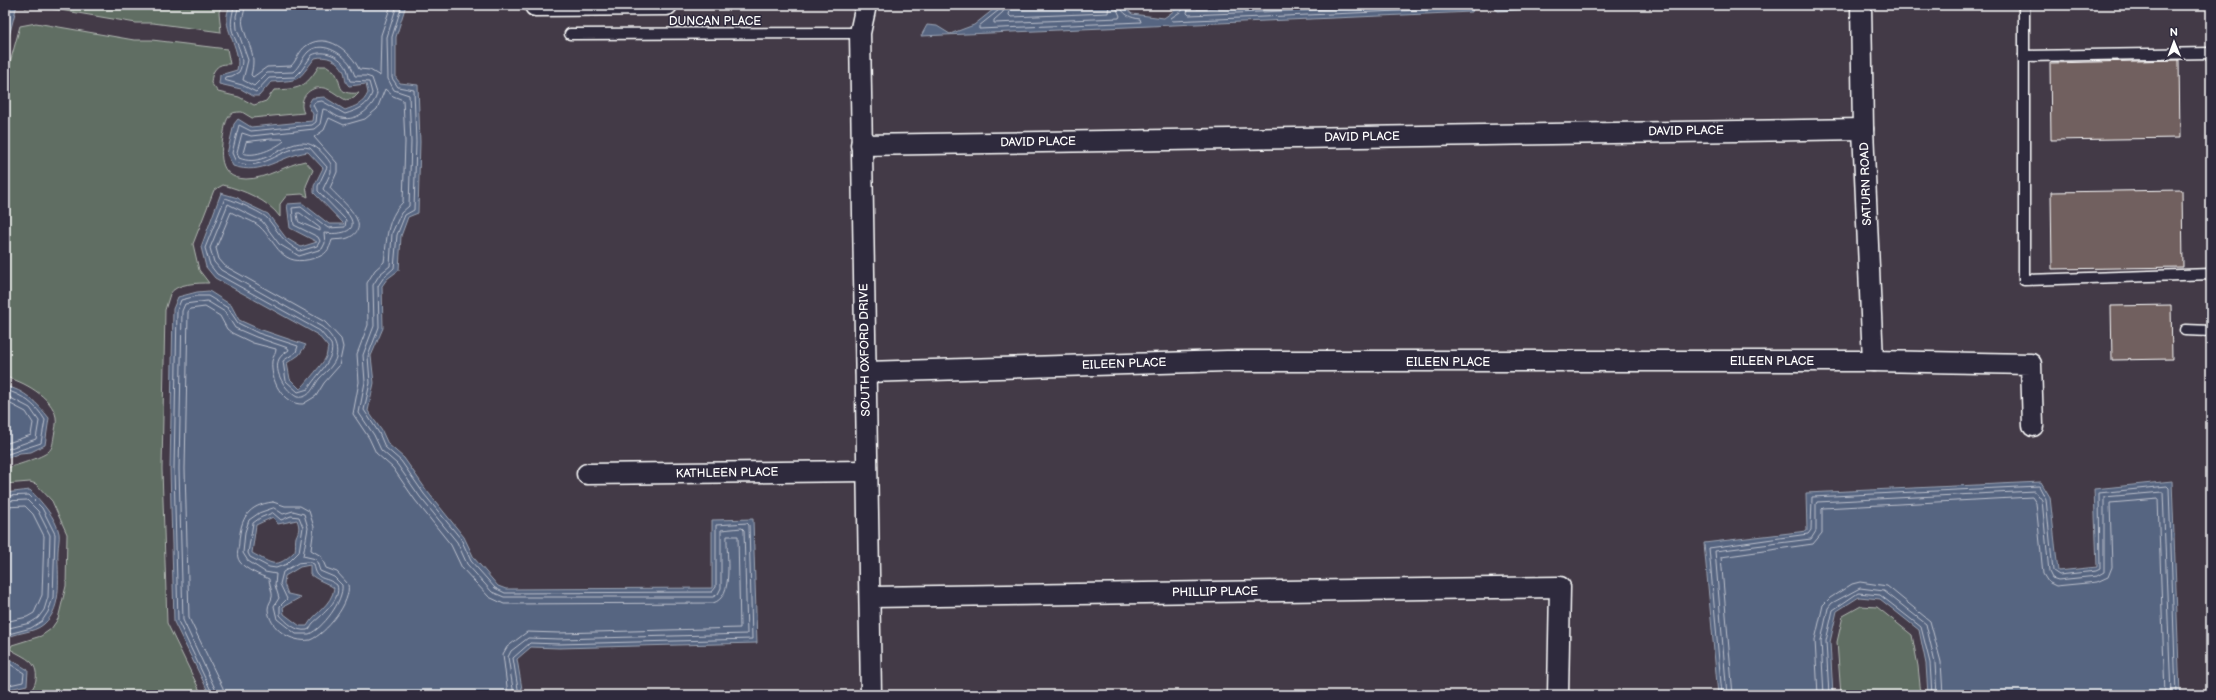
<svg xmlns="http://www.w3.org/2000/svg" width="2216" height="700" font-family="'Balsamiq Sans',sans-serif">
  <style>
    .green { fill: #606e63; stroke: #b0b6b1 }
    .water { fill: #576581; stroke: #9aa3b3; fill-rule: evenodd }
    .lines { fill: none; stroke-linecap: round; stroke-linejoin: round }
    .shore { stroke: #bcc1cd; stroke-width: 1 }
    .building { fill: #71605e; stroke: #fff }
    .service-casing { stroke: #fff; stroke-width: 13 }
    .minor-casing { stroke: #fff; stroke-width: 23 }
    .service { stroke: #2f2a3d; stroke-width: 10 }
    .minor { stroke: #2f2a3d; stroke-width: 20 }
    .labels { text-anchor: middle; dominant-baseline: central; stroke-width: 3; stroke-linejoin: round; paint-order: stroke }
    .street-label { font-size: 12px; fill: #fff; stroke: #2f2a3d }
  </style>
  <rect width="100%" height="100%" fill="#433a47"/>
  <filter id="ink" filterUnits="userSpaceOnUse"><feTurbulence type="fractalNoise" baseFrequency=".025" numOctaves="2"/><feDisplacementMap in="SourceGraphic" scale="8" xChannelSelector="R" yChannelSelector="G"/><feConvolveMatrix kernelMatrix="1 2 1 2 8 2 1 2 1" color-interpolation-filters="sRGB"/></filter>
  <g filter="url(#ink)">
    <!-- green -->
    <g class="green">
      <polygon points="26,5 222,5 219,12 221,32 153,23 136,23 37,6 25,8"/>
      <path d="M36,23L134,40H152L227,49L230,64C217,63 212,70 211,83L218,92L239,97L254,105L266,101L274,90C300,89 305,88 319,66H327L334,71C344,84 334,95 359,93L354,98L346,100C339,97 331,89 324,88C309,85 297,100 304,113L252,118L242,112C240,112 235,112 233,113C226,117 225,126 224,132C220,152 217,178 246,179C267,179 285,165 305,161L313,170L306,186L308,197L302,194L287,195L280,204V217C268,200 243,190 223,185L214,190L193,244L199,270L209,283C198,283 176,283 170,294C168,299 167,305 165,310L162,469L167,623L202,695H23C36,692 41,672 31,662C26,657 16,653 10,649L12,645L41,636L51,629L58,619L66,586L67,534L52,501L36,484L30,482L5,484V468C13,467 43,457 48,452C53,448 53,442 54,436C55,430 57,423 56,417C52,397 23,381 5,377V81L20,26Z"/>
      <polygon points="1861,606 1877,607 1912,635 1918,666 1921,695 1841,695 1837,642 1843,616"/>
    </g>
    <!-- water -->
    <g class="water">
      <polygon points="5,5 17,5 5,52"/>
      <path d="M231,5H406L396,37V78L400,83L418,85L420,142L418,213L408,217L401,236L399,270L387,279L382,286L383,328L371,356L374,383L368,411L382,431L388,444L404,458L427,491L464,537L474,558L498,586L506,589L712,588V520L753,519L757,643L559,648L531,647L517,659L523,695H210L174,622L170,469L173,309L178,297L197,292L209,291L231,305L239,320L259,329L306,345L299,355L287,363L290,379L300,389C302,388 323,363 325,359C327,356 327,350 328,347L318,335L215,278L206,267L201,247L221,193L238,198L243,202L268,214L286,238L301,247L317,242L290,228L287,204L302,203L329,224H344L314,193V186L323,168L308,152C279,156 263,176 233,166L227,154L234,124L238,119L251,127L312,121L313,114L308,105L312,98L324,97L345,110C356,106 363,104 368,93L366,84L349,86C344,81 346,78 344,72C339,60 326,55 315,58C296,82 302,80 271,82L259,96H253L241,89L219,84L220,75L237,70C243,47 217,25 231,5ZM273,517L278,524L297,520C300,528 299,530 296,537C295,540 296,547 295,551C276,570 273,564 252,553L256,525ZM310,565V574C318,581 326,582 334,588C332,605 314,613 307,626H300L284,614L283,607L301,597L288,594L284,584L285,576L300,567Z"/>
      <polygon points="999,5 1122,5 1132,14 1164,18 1182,5 1478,5 1474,6 1472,12 921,36 927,25 937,26 950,34 974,25"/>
      <polygon points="1481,5 1591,5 1591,7 1561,8 1544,5 1532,9 1498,11 1493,7"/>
      <path d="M5,386C25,390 37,403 49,418L45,445L31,452L20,453L5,459Z"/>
      <polygon points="2172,481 2180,695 1928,695 1926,664 1919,630 1880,599 1859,597 1837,611 1830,642 1833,695 1718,695 1704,543 1807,531 1806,493 2041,482 2050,497 2058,571 2097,567 2094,489"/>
      <path d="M30,490C41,501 56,518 59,533C60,538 58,546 58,551C57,574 64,607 44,624C33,634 15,631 5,640V493Z"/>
      <polygon points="5,656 28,670 27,685 5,690"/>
    </g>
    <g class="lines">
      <!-- shore -->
      <g class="shore">
        <path d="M245,5C245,13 241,18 243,26C248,46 257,53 251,75L253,77L267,67L291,66C297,60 299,51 306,46C327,31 351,52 359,69L370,70L380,76L381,35L391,5"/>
        <polyline points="397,5 387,37 388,79 394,90 409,95 411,142 409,206 401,213 392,233 390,266 380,274 373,285 374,326 363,355 365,382 359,413 374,435 381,450 397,464 420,497 457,542 467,564 492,592 504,597 713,597 718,594 721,588 721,530 742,528 744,530 747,634 559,639 528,638 511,651 508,657 514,695"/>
        <polyline points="402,5 392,37 392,78 398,87 414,90 416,142 414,210 405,215 397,235 394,268 384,277 378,286 379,327 368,356 370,383 364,410 379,433 385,447 401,461 424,494 461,539 471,561 495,588 505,593 712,592 716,587 716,525 747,523 749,525 752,639 559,644 530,643 513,658 519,695"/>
        <path d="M1000,5L999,10L979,26V29L1141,22L1140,19C1132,18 1122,15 1120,5"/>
        <polyline points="1005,5 1003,12 994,20 994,23 1119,18 1120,16 1115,5"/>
        <polyline points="1011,5 1009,15 1011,17 1108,13 1109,5"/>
        <polyline points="1184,5 1183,10 1171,18 1172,21 1467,8 1470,5"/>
        <polyline points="1189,5 1187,13 1189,15 1425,5"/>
        <polyline points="1195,5 1197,9 1287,5"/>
        <path d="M271,139H282L284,141C276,148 254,158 243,153L246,142Z"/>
        <polygon points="297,213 300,213 320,228 320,231 299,222"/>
        <path d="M5,390C22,394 36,405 45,420L41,443L5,455"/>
        <polyline points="5,395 30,408 39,421 36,439 5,450"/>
        <polyline points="5,401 26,412 33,423 31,435 5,444"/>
        <polyline points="5,496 29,495 42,508 55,534 53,598 48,612 42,621 31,628 5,635"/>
        <polyline points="5,501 27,500 38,511 50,535 48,597 44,610 38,618 30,623 5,629"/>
        <path d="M273,502L285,506H300L309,511L314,527L311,550L321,556L326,568L337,572L348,584C352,602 326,634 310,640C292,643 269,629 268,609C268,604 271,602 272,597C273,593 269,584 269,579C260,575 246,570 240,562C235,555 239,549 239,541C241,519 247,505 273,502Z"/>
        <polyline points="5,507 25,506 33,514 44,536 42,595 34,613 27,617 5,622"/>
        <path d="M274,508L283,514L293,511L304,514L308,528L303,556L316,559L320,571L334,577L342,585C344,601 322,629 309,634H296L277,619L274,606L279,598L275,585L276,574L265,572L248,561L243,553L245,532L249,520L259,513Z"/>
        <polygon points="273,513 281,520 291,516 299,517 303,527 299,552 287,564 276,568 269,567 250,557 248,553 253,523 260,518"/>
        <path d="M309,562L314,564C317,583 324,575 337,585C342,599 322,615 313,623C310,626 311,629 307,630C296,632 286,622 280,615V606L287,599L280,584L283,572L298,563Z"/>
        <polyline points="5,661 24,673 23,682 5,686"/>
        <path d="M213,695L178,621L174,469L177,310L181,300L197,296H208L228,308L238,323L258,333L298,346L296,352L283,361L286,381L298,392L308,389C315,376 336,359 331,344L320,331L217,274L210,265L205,248L225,198C233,200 261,212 267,218C279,232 282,242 300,251L317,246L320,241L318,237L294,225L292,208L301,207L328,228L345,227L346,220L318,191V186L327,167L310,148C285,142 265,174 236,162L232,153L239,125L251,131L312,125L316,122L317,113L313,105L315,102L322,101L345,114C358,110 368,106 372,93L369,82L350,81C348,77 349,73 347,69C341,56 324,49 312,55L301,71L295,77L269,78L256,92L242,85L224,80L225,77L232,76L239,72C247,57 236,45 232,30C230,20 233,14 234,5"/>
        <path d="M218,695L183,620L179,469L182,311L185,304L207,301L225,312L235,328L256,337L288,348L289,350C285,353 281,355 279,359C273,372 286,391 297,397C310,399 313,387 319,379C323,374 329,370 332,365C343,351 333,336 322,327L221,270L214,262L210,248L228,204L262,221L279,244L299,256L322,249L325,243L324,233C332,234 358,235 351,219C347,210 330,198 323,189L331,172V164C298,113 275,173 239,158L237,152L242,133L251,136L314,129L320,124L323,109C330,110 335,117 342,118C357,122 375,106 377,93L372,78L366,76H355C353,72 352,68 350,64C342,53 321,40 308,52C302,58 300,66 293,72L267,73L254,86L243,80L248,60L237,29L236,16L239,5"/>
        <path d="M224,695L223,688L189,618L185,469L188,312L190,309L205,307L220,316L227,329L232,333L253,343L276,349C276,354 273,356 272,361C270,379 282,405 303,404L316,396L324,383L339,366L343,347L341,339L325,322L225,266L219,259L216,248L231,212C239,217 252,220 259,226C278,243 280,269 315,258C326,255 329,250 332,240C337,239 343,240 348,238C376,226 339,199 330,188L337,172V163L314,137L324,130L329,118L344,125L365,119L377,109L385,89L393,96L403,100L405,142L403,202C386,219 387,240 384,262L375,270L367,283L368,325L357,354L359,382L353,414L369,438L376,453L393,468L415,500L451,545L462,568L489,597L504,604L713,603C735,597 726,554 727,536H738L740,628L559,633L527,632L507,647L503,654L508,695"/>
        <polyline points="1722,695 1709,548 1808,534 1811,530 1812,497 2039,486 2046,499 2053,571 2059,575 2096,571 2100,569 2099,493 2167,486 2169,488 2176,695"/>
        <polyline points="1727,695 1715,551 1811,539 1816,531 1816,504 1817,502 2035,491 2042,500 2049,572 2052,578 2058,580 2097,576 2104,572 2104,497 2163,492 2171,695"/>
        <polyline points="1733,695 1721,557 1813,544 1822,533 1822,509 1823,508 2032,497 2036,503 2043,574 2048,582 2056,586 2097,582 2108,577 2112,567 2110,503 2158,499 2165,695"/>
        <polyline points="1818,695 1815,640 1823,605 1830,598 1852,584 1860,582 1887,586 1930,621 1941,662 1943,695"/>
        <polyline points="1824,695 1821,641 1828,608 1832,603 1860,588 1884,591 1926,624 1935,663 1937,695"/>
        <polyline points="1829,695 1826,641 1833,610 1858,593 1880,595 1921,627 1930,663 1932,695"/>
      </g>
    </g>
    <!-- building -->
    <g class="building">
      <polygon points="2179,60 2180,138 2051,140 2050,63"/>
      <polygon points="2182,190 2183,267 2052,269 2051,192"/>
      <polygon points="2171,305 2172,359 2112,360 2111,306"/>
    </g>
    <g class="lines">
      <!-- service casing -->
      <g class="service-casing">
        <g id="service">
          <polyline points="2024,5 2024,280 2211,274"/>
          <polyline points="570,34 860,33"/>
          <polyline points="2024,56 2211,53"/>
          <polyline points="2185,330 2211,331"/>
        </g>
      </g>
      <!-- minor casing -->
      <g class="minor-casing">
        <g id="minor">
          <polyline points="866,5 860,33 871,695"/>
          <polyline points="1861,5 1863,129 1873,361"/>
          <polyline points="535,6 667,5"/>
          <polyline points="861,145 1863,129"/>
          <polyline points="866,372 1227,361 1873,361 2031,364 2033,426"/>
          <polyline points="587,474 866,471"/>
          <polyline points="871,597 1560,587 1558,695"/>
        </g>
      </g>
      <!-- service -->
      <use href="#service" class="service"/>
      <!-- minor -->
      <use href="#minor" class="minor"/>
    </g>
  </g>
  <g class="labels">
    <!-- street labels -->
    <g class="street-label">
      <text x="715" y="21">DUNCAN PLACE</text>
      <text transform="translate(1686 131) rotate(-1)">DAVID PLACE</text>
      <text transform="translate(1362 137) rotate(-1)">DAVID PLACE</text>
      <text transform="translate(1038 142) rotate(-1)">DAVID PLACE</text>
      <text transform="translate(1866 184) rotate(-92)">SATURN ROAD</text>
      <text transform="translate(865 350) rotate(-91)">SOUTH OXFORD DRIVE</text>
      <text x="1772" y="361">EILEEN PLACE</text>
      <text x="1448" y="362">EILEEN PLACE</text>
      <text transform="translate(1124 364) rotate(-2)">EILEEN PLACE</text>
      <text transform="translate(727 473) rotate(-1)">KATHLEEN PLACE</text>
      <text transform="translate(1215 592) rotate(-1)">PHILLIP PLACE</text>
    </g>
  </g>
  <!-- margin -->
  <rect width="2216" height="700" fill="none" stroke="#2f2a3d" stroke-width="20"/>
  <rect x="10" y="10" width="2196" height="680" fill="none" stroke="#fff" stroke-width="1.5" filter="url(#ink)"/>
  <!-- north arrow -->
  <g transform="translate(2174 42) rotate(359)" stroke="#2f2a3d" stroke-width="3" paint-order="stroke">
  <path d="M0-3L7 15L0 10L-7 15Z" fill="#ffffff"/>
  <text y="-6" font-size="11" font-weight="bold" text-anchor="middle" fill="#ffffff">N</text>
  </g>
</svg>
